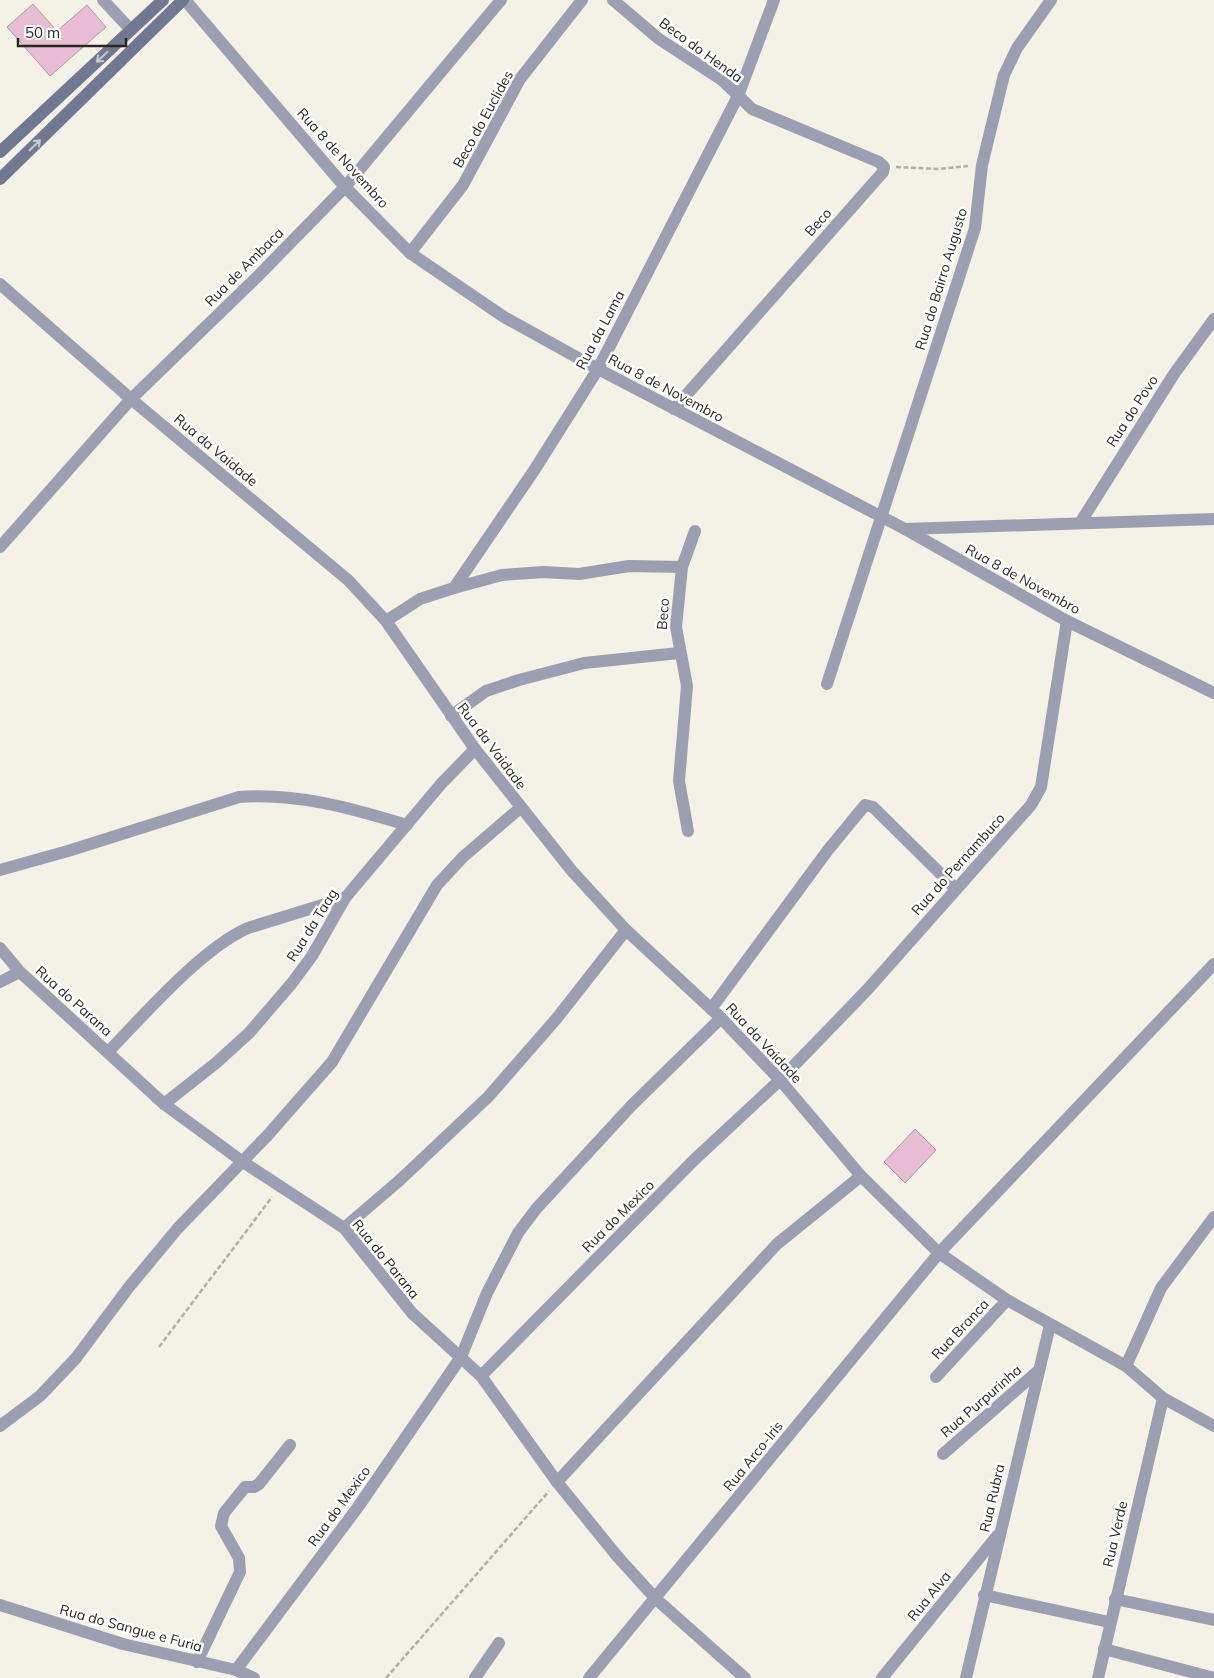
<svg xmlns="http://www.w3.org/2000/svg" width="1214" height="1678" font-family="Mulish,sans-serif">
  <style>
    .building { fill: #e8bcd3; stroke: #a99ea4 }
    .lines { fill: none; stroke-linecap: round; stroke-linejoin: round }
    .path { stroke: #b1afa6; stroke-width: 2.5; stroke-dasharray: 5 2.5; stroke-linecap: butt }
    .minor { stroke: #9b9fb1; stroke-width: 12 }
    .secondary { stroke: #727892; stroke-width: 12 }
    .oneway { stroke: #c7c9d3 }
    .labels { text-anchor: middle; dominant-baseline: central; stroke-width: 5; stroke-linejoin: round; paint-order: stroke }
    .street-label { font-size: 14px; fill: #272622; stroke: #fff }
  </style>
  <rect width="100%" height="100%" fill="#f4f1e6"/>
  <!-- building -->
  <g class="building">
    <polygon points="33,4 57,31 87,5 106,27 50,76 7,27"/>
    <polygon points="915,1129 936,1150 905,1183 884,1162"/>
  </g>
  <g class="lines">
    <!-- path -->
    <g class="path">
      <polyline points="896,167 939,169 968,166"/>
      <polyline points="159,1347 272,1197"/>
      <polyline points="386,1678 549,1491"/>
    </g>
    <!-- minor -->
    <g class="minor">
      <polyline points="103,0 131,30"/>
      <polyline points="185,0 345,187 410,253 504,317 598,369 905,529 1067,621 1214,693"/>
      <polyline points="613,0 659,39 722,80 752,109 879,162 884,167 883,172 674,409"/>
      <polyline points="410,253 463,185 520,79 582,0"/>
      <polyline points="0,284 131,399 348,580 386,621 475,749 572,871 626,930 721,1018 780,1080 861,1176 939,1253 1007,1300 1126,1366 1163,1398 1214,1426"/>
      <polyline points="1080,523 1174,374 1214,319"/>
      <polyline points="905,529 1214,519"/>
      <polyline points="0,547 131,399 257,277 345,187 501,0"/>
      <polyline points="454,588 502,575 543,572 579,574 629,566 682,567"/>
      <polyline points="386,621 420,599 454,588 535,469 598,369 738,96 774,0"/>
      <polyline points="827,684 975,228 982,165 1004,75 1017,48 1051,0"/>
      <polyline points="451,716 486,691 519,680 584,663 679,653"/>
      <polyline points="688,831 679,781 687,686 676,627 682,567 695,531"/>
      <path d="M0,870L68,851L239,797C298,793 351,808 407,825"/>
      <polyline points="0,948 20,972 164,1104 243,1162 344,1228 412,1313 481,1376 557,1482 617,1556 656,1599 745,1678"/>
      <polyline points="0,982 20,972"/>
      <polyline points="711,1009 828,850 865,805 873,807 956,889"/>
      <path d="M108,1052C144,1015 202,948 248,928L345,898"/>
      <polyline points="164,1104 216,1063 249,1033 292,983 312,956 345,898 441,784 475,749"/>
      <polyline points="344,1228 400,1180 488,1097 557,1018 626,930"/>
      <polyline points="1126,1366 1161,1288 1214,1217"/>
      <polyline points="481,1376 694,1160 780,1080 867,990 1031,805 1041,787 1067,621"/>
      <polyline points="936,1377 1007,1300"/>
      <polyline points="0,1426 40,1396 76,1358 129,1287 178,1228 267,1136 332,1062 437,885 463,857 520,808"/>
      <polyline points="943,1454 1038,1371"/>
      <polyline points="557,1482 777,1244 861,1176"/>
      <polyline points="984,1595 1109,1622"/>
      <polyline points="1115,1599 1214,1620"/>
      <polyline points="0,1605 123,1644 236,1670 254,1678"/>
      <polyline points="1104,1649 1214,1678"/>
      <polyline points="197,1662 240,1572 239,1558 221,1526 224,1513 245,1487 254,1487 259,1484 290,1445"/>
      <polyline points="236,1670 358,1507 461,1357 487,1293 518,1233 536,1209 632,1105 721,1018"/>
      <polyline points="475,1678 499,1643"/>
      <polyline points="589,1678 939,1253 1214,964"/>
      <polyline points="882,1678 997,1536"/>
      <polyline points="966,1678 1050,1325"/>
      <polyline points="1098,1678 1163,1398"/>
    </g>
    <!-- secondary -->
    <g class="secondary">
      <polyline points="0,152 163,0"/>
      <polyline points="0,179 183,0"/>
    </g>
  </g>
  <!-- one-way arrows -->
  <defs><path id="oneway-shaft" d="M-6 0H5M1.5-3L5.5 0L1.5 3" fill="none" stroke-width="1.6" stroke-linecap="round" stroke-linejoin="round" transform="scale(1.25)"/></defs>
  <g class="oneway">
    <use href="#oneway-shaft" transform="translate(102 57) rotate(137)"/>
    <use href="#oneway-shaft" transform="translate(35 145) rotate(-44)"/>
  </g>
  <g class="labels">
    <!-- street labels -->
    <g class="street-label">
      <text transform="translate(701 50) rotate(36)">Beco do Henda</text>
      <text transform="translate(483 119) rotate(-61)">Beco do Euclides</text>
      <text transform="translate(343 158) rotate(48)">Rua 8 de Novembro</text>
      <text transform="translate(818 222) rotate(-48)">Beco</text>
      <text transform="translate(244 267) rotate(-45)">Rua de Ambaca</text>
      <text transform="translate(941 279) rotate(-73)">Rua do Bairro Augusto</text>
      <text transform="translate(600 330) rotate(-62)">Rua da Lama</text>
      <text transform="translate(666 388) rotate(28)">Rua 8 de Novembro</text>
      <text transform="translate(1132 411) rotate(-57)">Rua do Povo</text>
      <text transform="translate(216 450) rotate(40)">Rua da Vaidade</text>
      <text transform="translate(1023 579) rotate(29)">Rua 8 de Novembro</text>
      <text transform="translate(663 614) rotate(-86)">Beco</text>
      <text transform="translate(492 746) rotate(53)">Rua da Vaidade</text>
      <text transform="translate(958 864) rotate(-48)">Rua do Pernambuco</text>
      <text transform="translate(312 925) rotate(-58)">Rua da Taag</text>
      <text transform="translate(74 1001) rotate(42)">Rua do Parana</text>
      <text transform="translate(764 1043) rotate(47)">Rua da Vaidade</text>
      <text transform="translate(618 1216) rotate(-45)">Rua do Mexico</text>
      <text transform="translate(386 1259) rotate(51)">Rua do Parana</text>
      <text transform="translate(960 1329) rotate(-47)">Rua Branca</text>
      <text transform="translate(981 1401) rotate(-41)">Rua Purpurinha</text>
      <text transform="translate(753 1456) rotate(-51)">Rua Arco-Iris</text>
      <text transform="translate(992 1498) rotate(-77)">Rua Rubra</text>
      <text transform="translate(339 1506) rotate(-54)">Rua do Mexico</text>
      <text transform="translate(1115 1534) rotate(-77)">Rua Verde</text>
      <text transform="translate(929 1596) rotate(-51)">Rua Alva</text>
      <text transform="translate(131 1628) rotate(15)">Rua do Sangue e Furia</text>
    </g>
  </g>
  <!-- scale -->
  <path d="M18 38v8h108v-8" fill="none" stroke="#272622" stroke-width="2.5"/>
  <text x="25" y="38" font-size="15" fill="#272622" stroke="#ffffff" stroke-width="4" paint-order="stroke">50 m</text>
</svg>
